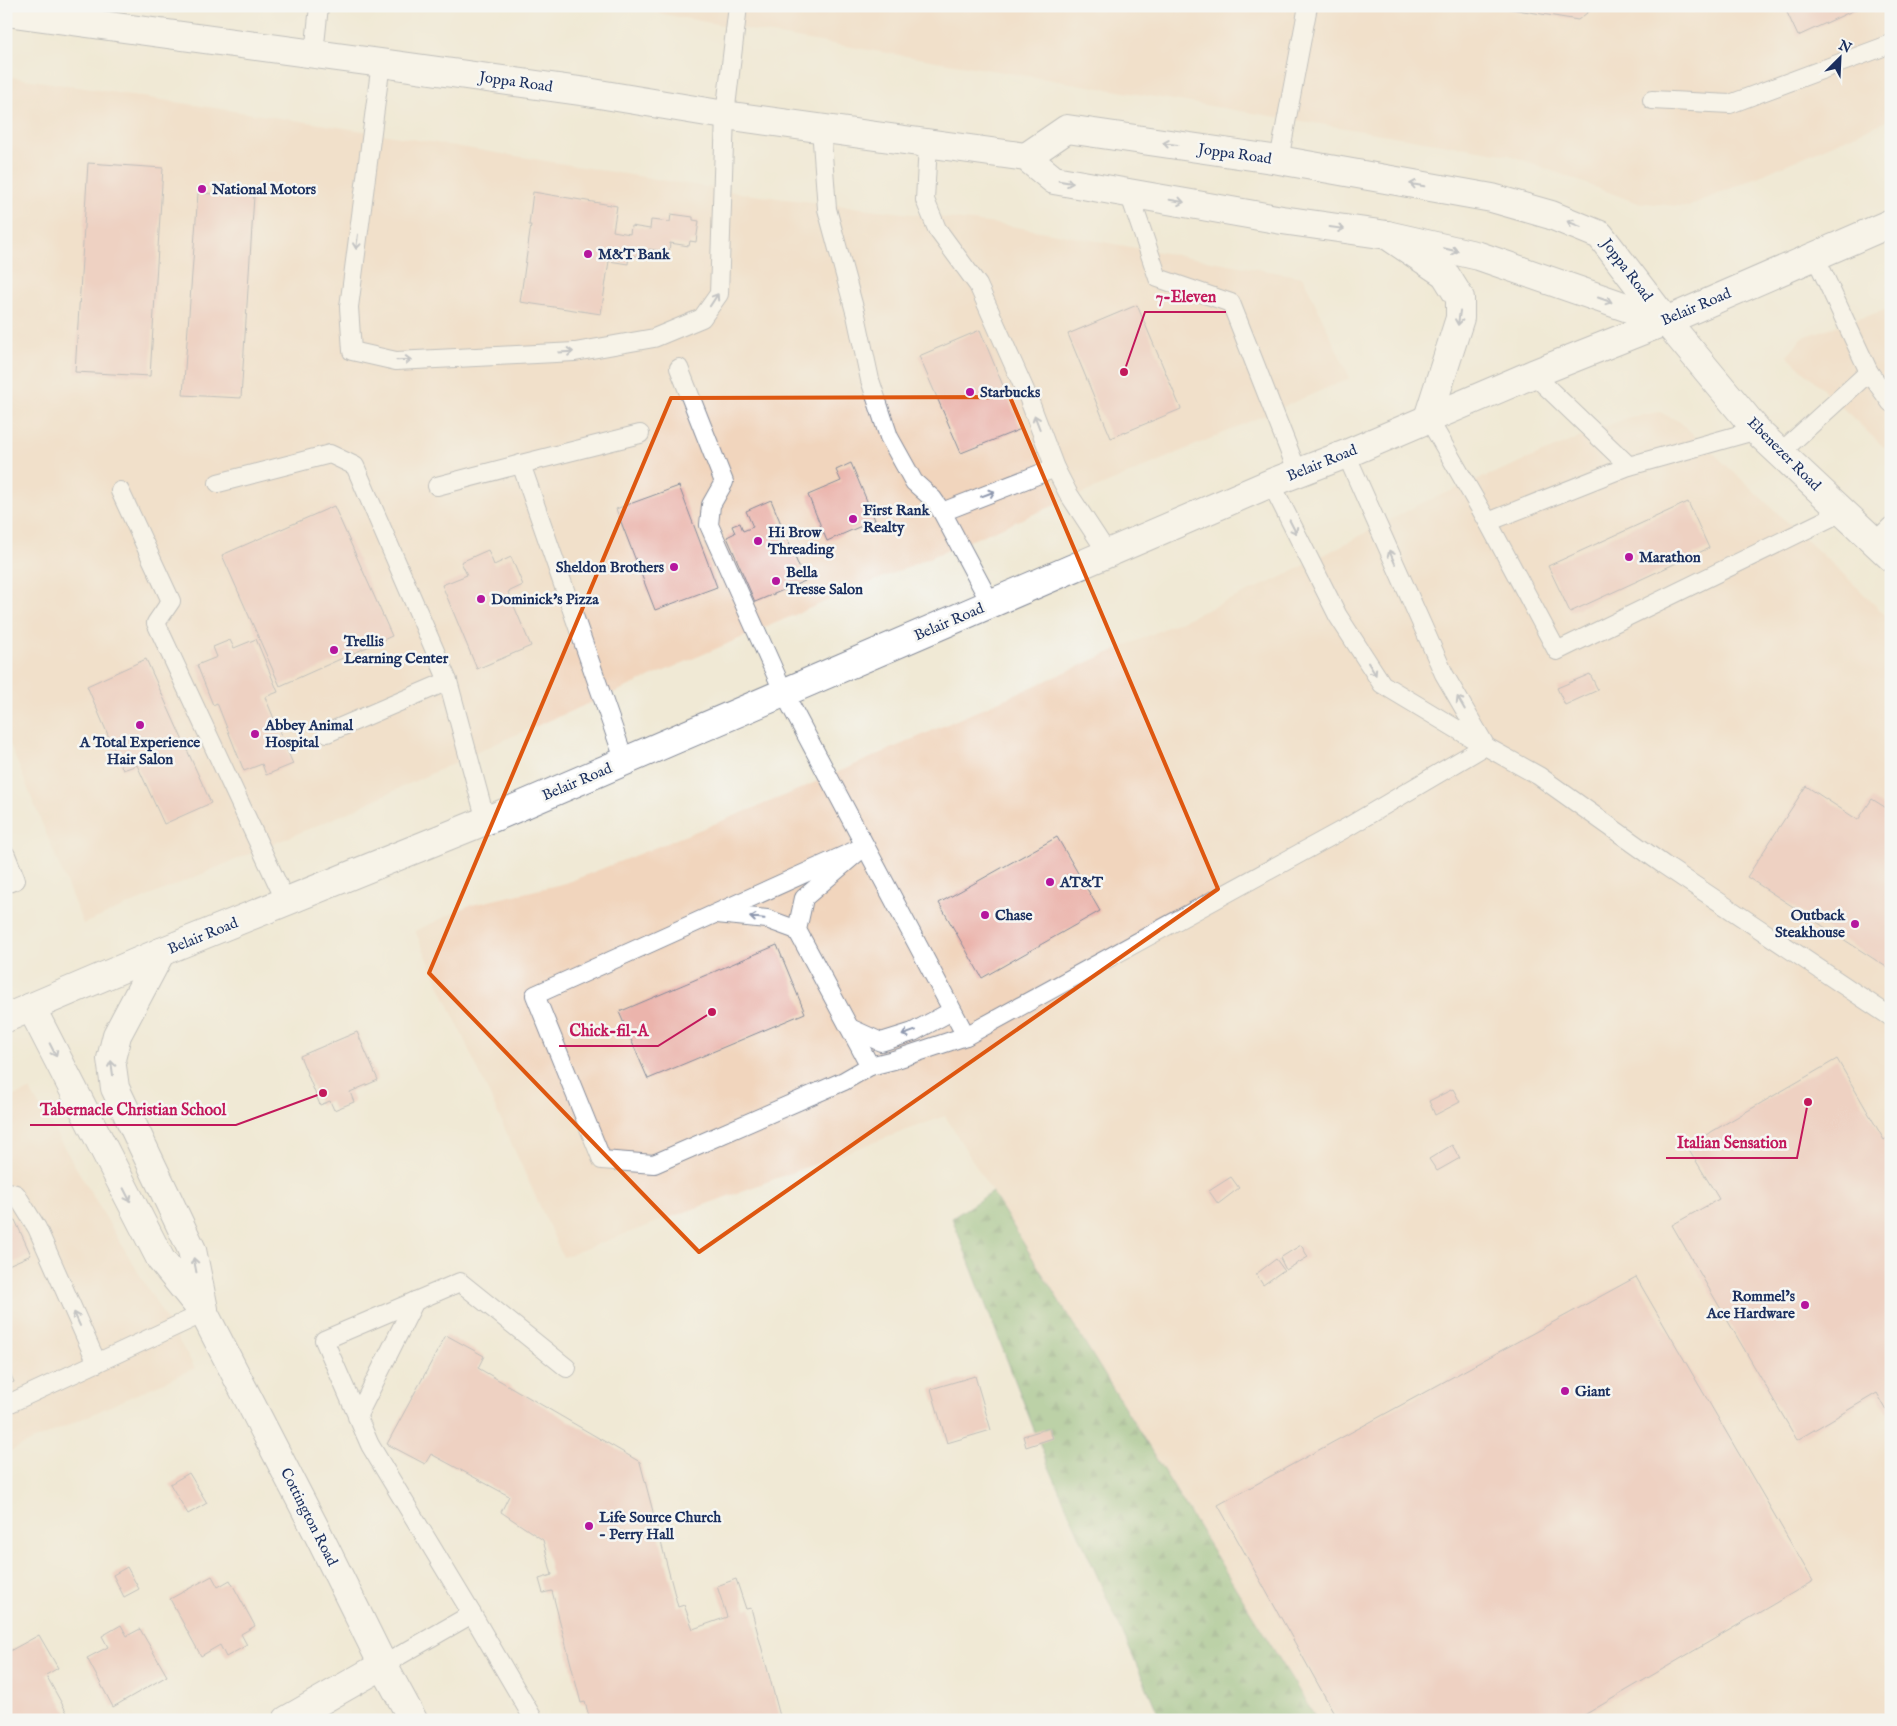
<svg xmlns="http://www.w3.org/2000/svg" width="1897" height="1726" font-family="'IM FELL English',serif">
  <style>
    .built { fill: #f1d5bd }
    .forest { fill: url(#forest-firs); stroke: #4c7167 }
    .building { fill: #ebb4ac }
    .lines { fill: none; stroke-linecap: round; stroke-linejoin: round }
    .lane-casing { stroke: #868c9a; stroke-width: 20 }
    .street-casing { stroke: #868c9a; stroke-width: 30 }
    .secondary-casing { stroke: #868c9a; stroke-width: 30 }
    .primary-casing { stroke: #868c9a; stroke-width: 30 }
    .highway-casing { stroke: #868c9a; stroke-width: 30 }
    .lane { stroke: #fff; stroke-width: 18 }
    .street { stroke: #fff; stroke-width: 28 }
    .secondary { stroke: #fff; stroke-width: 28 }
    .primary { stroke: #fff; stroke-width: 28 }
    .highway { stroke: #fff; stroke-width: 28 }
    .oneway { stroke: #8d97ae }
    .marked { fill: none; stroke: #de5710; stroke-width: 4; stroke-linejoin: round }
    .poi-dot { fill: #b5179e; stroke: #f6f6f2; stroke-width: 2 }
    .labels { text-anchor: middle; dominant-baseline: central; stroke-width: 5; stroke-linejoin: round; paint-order: stroke }
    .street-label { font-size: 15px; fill: #1b2f5e; stroke: #f6f6f2 }
    .poi-label { font-size: 15px; font-weight: bold; fill: #1b2f5e; stroke: #f6f6f2; text-anchor: start }
    .leader { fill: none; stroke: #c2185b; stroke-width: 2 }
    .callout-dot { fill: #c2185b; stroke: #f6f6f2; stroke-width: 2 }
    .callout-label { font-size: 16px; text-anchor: middle; font-weight: bold; fill: #c2185b; stroke: #f6f6f2; stroke-width: 5; stroke-linejoin: round; paint-order: stroke }
  </style>
  <defs>
    <pattern id="forest-firs" width="22" height="20" patternUnits="userSpaceOnUse" patternTransform="scale(1.25)"><rect width="22" height="20" fill="#7cb370"/><path d="M5 1l3.5 6h-7zM16 11l3.5 6h-7z" fill="#65925f"/></pattern>
  </defs>
  <rect width="100%" height="100%" fill="#f6f6f2"/>
  <filter id="ink" filterUnits="userSpaceOnUse"><feTurbulence type="fractalNoise" baseFrequency=".02" numOctaves="2"/><feDisplacementMap in="SourceGraphic" scale="10" xChannelSelector="R" yChannelSelector="G"/><feConvolveMatrix kernelMatrix="1 2 1 2 8 2 1 2 1" color-interpolation-filters="sRGB"/></filter>
  <filter id="wash" filterUnits="userSpaceOnUse"><feTurbulence type="fractalNoise" baseFrequency=".0096" numOctaves="4" result="noise"/><feDisplacementMap in="SourceGraphic" scale="20" xChannelSelector="R" yChannelSelector="G"/><feGaussianBlur stdDeviation="1.12" result="paint"/><feColorMatrix in="noise" values="0 0 0 0 0 0 0 0 0 0 0 0 0 0 0 0 0 1.4 0 .05"/><feComposite in="paint" operator="in"/></filter>
  <g filter="url(#wash)">
    <rect width="100%" height="100%" fill="#f0e9d5"/>
    <!-- built -->
    <g class="built">
      <polygon points="618,6 1891,6 1891,119 1688,207 1635,202 1509,155 772,34"/>
      <polygon points="6,76 339,127 753,195 1005,225 1303,277 1350,378 1122,477 829,600 497,743 344,814 83,924 6,735"/>
      <polygon points="1891,308 1891,454 1787,355 1803,337"/>
      <polygon points="1660,412 1680,422 1859,589 1891,621 1891,1720 1317,1720 945,1116 563,1257 415,931 468,906 566,883 784,796 1286,575 1422,503 1629,417"/>
      <polygon points="30,1090 195,1368 6,1453 6,1099"/>
    </g>
    <!-- forest -->
    <polygon class="forest" points="992,1192 1317,1720 1161,1720 1045,1458 952,1218"/>
    <g id="blocks">
      <!-- building -->
      <g class="building">
        <polygon points="1493,6 1593,6 1592,9 1578,20"/>
        <polygon points="1784,6 1863,6 1798,36"/>
        <polygon points="88,163 163,168 150,376 75,372"/>
        <polygon points="533,192 617,206 613,231 630,234 631,226 650,229 651,220 670,222 671,214 693,217 693,220 699,221 696,242 690,241 689,246 670,243 669,252 649,249 647,258 629,255 628,264 609,261 601,314 520,302 531,225 529,225"/>
        <polygon points="198,193 254,196 241,398 183,395"/>
        <polygon points="1137,305 1181,409 1111,438 1068,334"/>
        <polygon points="980,330 1021,429 961,453 919,356"/>
        <polygon points="851,463 875,520 827,541 808,495 841,481 836,470"/>
        <polygon points="679,486 717,587 655,610 616,509"/>
        <polygon points="771,500 805,581 755,602 727,537 735,533 732,526 740,523 743,531 753,527 746,511"/>
        <polygon points="1688,502 1709,548 1570,612 1548,566"/>
        <polygon points="334,506 392,636 280,686 222,555"/>
        <polygon points="488,550 494,565 511,557 523,585 508,592 531,646 477,669 442,585 467,575 461,562"/>
        <polygon points="256,639 278,692 265,697 293,764 266,775 262,764 244,771 217,703 213,705 197,665 217,657 213,647 230,640 234,648"/>
        <polygon points="146,659 211,803 164,824 137,765 123,770 87,686"/>
        <polygon points="1590,674 1598,690 1565,705 1557,688"/>
        <polygon points="1806,786 1858,820 1872,799 1891,811 1891,970 1747,877"/>
        <polygon points="1057,837 1100,911 982,978 939,903"/>
        <polygon points="777,945 805,1013 648,1079 619,1012"/>
        <polygon points="357,1032 378,1080 350,1092 354,1102 334,1110 330,1101 320,1105 300,1056"/>
        <polygon points="1837,1059 1884,1140 1891,1136 1891,1418 1877,1393 1797,1440 1672,1225 1719,1199 1687,1146"/>
        <polygon points="1453,1089 1460,1102 1435,1115 1429,1101"/>
        <polygon points="1452,1145 1460,1158 1437,1171 1429,1159"/>
        <polygon points="1231,1177 1239,1188 1218,1204 1209,1191"/>
        <polygon points="15,1220 31,1255 6,1266 6,1224"/>
        <polygon points="1301,1245 1308,1257 1286,1270 1280,1258"/>
        <polygon points="1276,1259 1284,1270 1263,1285 1256,1274"/>
        <polygon points="1636,1277 1813,1581 1581,1717 1582,1720 1338,1720 1218,1505"/>
        <polygon points="446,1335 484,1356 478,1368 640,1462 678,1607 684,1605 693,1629 727,1617 717,1586 736,1579 746,1609 751,1608 781,1720 590,1720 585,1702 581,1703 552,1591 543,1593 539,1579 552,1575 543,1540 501,1512 509,1496 431,1454 425,1464 387,1444"/>
        <polygon points="6,1364 14,1382 6,1385"/>
        <polygon points="975,1376 991,1430 947,1443 931,1389"/>
        <polygon points="1049,1428 1053,1438 1026,1447 1023,1436"/>
        <polygon points="189,1473 207,1503 188,1514 170,1484"/>
        <polygon points="127,1567 139,1589 124,1597 113,1575"/>
        <polygon points="212,1576 218,1587 230,1580 255,1626 241,1634 247,1645 226,1657 220,1645 201,1656 170,1599"/>
        <polygon points="121,1625 127,1636 140,1629 167,1676 113,1707 87,1658 108,1647 102,1636"/>
        <polygon points="39,1635 58,1668 46,1675 71,1720 6,1720 6,1653"/>
      </g>
    </g>
  </g>
  <g filter="url(#ink)">
    <use href="#blocks" fill-opacity="0" stroke="#868c9a" stroke-width="1"/>
    <g class="lines">
      <!-- lane casing -->
      <g class="lane-casing">
        <g id="lane">
          <polyline points="314,54 319,6"/>
          <polyline points="381,63 349,307 352,351 396,361 575,352 654,338 702,318 719,294 725,115 738,6"/>
          <polyline points="1652,100 1730,104 1891,44"/>
          <polyline points="821,128 827,209 856,315 870,380 889,437 914,482 933,499 942,512 991,604"/>
          <polyline points="928,144 925,200 937,229 978,285 1028,397 1055,468 1068,493 1108,554"/>
          <polyline points="1279,160 1308,6"/>
          <polyline points="1129,193 1158,278 1231,303 1298,473"/>
          <polyline points="679,368 724,482 711,505 709,525 784,693 966,1036 1346,828 1485,746 1539,776 1664,865 1891,1017"/>
          <polyline points="1869,372 1891,403"/>
          <polyline points="1533,374 1629,466"/>
          <polyline points="1428,418 1488,522 1557,651 1842,512"/>
          <polyline points="1780,453 1869,372 1815,256"/>
          <polyline points="1346,454 1444,674 1484,743"/>
          <polyline points="218,483 330,454 355,466 448,681 486,821"/>
          <polyline points="1271,483 1338,616 1382,684 1485,746"/>
          <polyline points="437,486 521,464"/>
          <polyline points="120,491 171,601 156,623 286,902"/>
          <polyline points="942,512 1055,468"/>
          <polyline points="1488,522 1629,466 1757,430"/>
          <polyline points="1875,542 1891,526"/>
          <polyline points="327,733 448,681"/>
          <polyline points="625,762 521,464 640,434"/>
          <polygon points="865,846 804,898 797,930 870,1066 844,1081 654,1164 602,1160 535,995"/>
          <polyline points="6,855 16,880 6,884"/>
          <polyline points="717,914 767,919 797,930"/>
          <polyline points="850,1028 881,1042 913,1032 952,1011"/>
          <polyline points="870,1066 894,1060 966,1036"/>
          <polyline points="6,1191 16,1194 37,1228 97,1363"/>
          <polyline points="6,1405 204,1313"/>
          <polyline points="357,1417 415,1301"/>
          <polyline points="472,1614 370,1445 324,1340 460,1282 567,1368"/>
          <polyline points="383,1665 472,1614 534,1720"/>
        </g>
      </g>
      <!-- street casing -->
      <g class="street-casing">
        <g id="street">
          <polyline points="161,952 117,1035 111,1059 115,1088 192,1250 204,1309"/>
          <polyline points="31,1007 161,1260 204,1313 317,1532 383,1665 413,1720"/>
          <polyline points="287,1720 383,1665"/>
        </g>
      </g>
      <!-- secondary casing -->
      <g class="secondary-casing">
        <polyline id="secondary" points="1666,321 1761,435 1891,557"/>
      </g>
      <!-- primary casing -->
      <g class="primary-casing">
        <g id="primary">
          <polyline points="6,12 381,63 587,92 725,115 1026,157 1054,180 1282,220 1387,235 1479,256 1666,321"/>
          <polyline points="1026,157 1067,129 1279,160 1492,198 1551,215 1600,235 1666,321"/>
        </g>
      </g>
      <!-- highway casing -->
      <g class="highway-casing">
        <g id="highway">
          <polyline points="1387,235 1445,274 1460,298 1460,318 1428,418"/>
          <polyline points="6,1018 161,952 502,814 1271,483 1346,454 1533,374 1666,321 1891,223"/>
        </g>
      </g>
      <!-- lane -->
      <use href="#lane" class="lane"/>
      <!-- street -->
      <use href="#street" class="street"/>
      <!-- secondary -->
      <use href="#secondary" class="secondary"/>
      <!-- primary -->
      <use href="#primary" class="primary"/>
      <!-- highway -->
      <use href="#highway" class="highway"/>
    </g>
    <!-- one-way arrows -->
    <defs><path id="oneway-shaft" d="M-6 0H5M1.5-3L5.5 0L1.5 3" fill="none" stroke-width="1.6" stroke-linecap="round" stroke-linejoin="round" transform="scale(1.25)"/></defs>
    <g class="oneway">
      <use href="#oneway-shaft" transform="translate(1170 144) rotate(-172)"/>
      <use href="#oneway-shaft" transform="translate(1066 182) rotate(10)"/>
      <use href="#oneway-shaft" transform="translate(1417 185) rotate(-170)"/>
      <use href="#oneway-shaft" transform="translate(1177 201) rotate(10)"/>
      <use href="#oneway-shaft" transform="translate(1574 224) rotate(-158)"/>
      <use href="#oneway-shaft" transform="translate(1337 228) rotate(8)"/>
      <use href="#oneway-shaft" transform="translate(357 242) rotate(97)"/>
      <use href="#oneway-shaft" transform="translate(1451 250) rotate(13)"/>
      <use href="#oneway-shaft" transform="translate(714 300) rotate(-57)"/>
      <use href="#oneway-shaft" transform="translate(1605 300) rotate(19)"/>
      <use href="#oneway-shaft" transform="translate(1459 318) rotate(98)"/>
      <use href="#oneway-shaft" transform="translate(566 352) rotate(-3)"/>
      <use href="#oneway-shaft" transform="translate(404 360) rotate(-2)"/>
      <use href="#oneway-shaft" transform="translate(1037 422) rotate(-111)"/>
      <use href="#oneway-shaft" transform="translate(988 494) rotate(-21)"/>
      <use href="#oneway-shaft" transform="translate(1293 527) rotate(63)"/>
      <use href="#oneway-shaft" transform="translate(1392 557) rotate(-114)"/>
      <use href="#oneway-shaft" transform="translate(1372 669) rotate(58)"/>
      <use href="#oneway-shaft" transform="translate(1461 703) rotate(-120)"/>
      <use href="#oneway-shaft" transform="translate(757 918) rotate(-174)"/>
      <use href="#oneway-shaft" transform="translate(909 1033) rotate(160)"/>
      <use href="#oneway-shaft" transform="translate(53 1050) rotate(63)"/>
      <use href="#oneway-shaft" transform="translate(112 1068) rotate(-98)"/>
      <use href="#oneway-shaft" transform="translate(127 1195) rotate(63)"/>
      <use href="#oneway-shaft" transform="translate(195 1265) rotate(-101)"/>
      <use href="#oneway-shaft" transform="translate(77 1319) rotate(-114)"/>
    </g>
  </g>
  <!-- marked area -->
  <path d="M0 0H1897V1726H0ZM1010,397L1218,889L699,1252L429,973L671,398Z" fill="#f0e9d5" fill-opacity=".55" fill-rule="evenodd"/>
  <path class="marked" d="M1010,397L1218,889L699,1252L429,973L671,398Z"/>
  <!-- markers -->
  <g class="poi-dot">
    <circle cx="202" cy="189" r="5"/>
    <circle cx="588" cy="254" r="5"/>
    <circle cx="970" cy="392" r="5"/>
    <circle cx="853" cy="519" r="5"/>
    <circle cx="758" cy="541" r="5"/>
    <circle cx="1629" cy="557" r="5"/>
    <circle cx="674" cy="567" r="5"/>
    <circle cx="776" cy="581" r="5"/>
    <circle cx="481" cy="599" r="5"/>
    <circle cx="334" cy="650" r="5"/>
    <circle cx="140" cy="725" r="5"/>
    <circle cx="255" cy="734" r="5"/>
    <circle cx="1050" cy="882" r="5"/>
    <circle cx="985" cy="915" r="5"/>
    <circle cx="1855" cy="924" r="5"/>
    <circle cx="1805" cy="1305" r="5"/>
    <circle cx="1565" cy="1391" r="5"/>
    <circle cx="589" cy="1526" r="5"/>
  </g>
  <g class="labels">
    <!-- street labels -->
    <g class="street-label">
      <text transform="translate(516 82) rotate(8)">Joppa Road</text>
      <text transform="translate(1235 154) rotate(8)">Joppa Road</text>
      <text transform="translate(1627 270) rotate(53)">Joppa Road</text>
      <text transform="translate(1696 307) rotate(-23)">Belair Road</text>
      <text transform="translate(1784 454) rotate(45)">Ebenezer Road</text>
      <text transform="translate(1322 463) rotate(-22)">Belair Road</text>
      <text transform="translate(949 622) rotate(-23)">Belair Road</text>
      <text transform="translate(577 782) rotate(-23)">Belair Road</text>
      <text transform="translate(203 936) rotate(-22)">Belair Road</text>
      <text transform="translate(309 1517) rotate(63)">Cottington Road</text>
    </g>
    <!-- poi labels -->
    <g class="poi-label">
      <text x="212" y="189">National Motors</text>
      <text x="598" y="254">M&amp;T Bank</text>
      <text x="980" y="392">Starbucks</text>
      <text x="863" y="510">First Rank<tspan x="863" dy="17">Realty</tspan></text>
      <text x="768" y="532">Hi Brow<tspan x="768" dy="17">Threading</tspan></text>
      <text x="1639" y="557">Marathon</text>
      <text x="664" y="567" text-anchor="end">Sheldon Brothers</text>
      <text x="786" y="572">Bella<tspan x="786" dy="17">Tresse Salon</tspan></text>
      <text x="491" y="599">Dominick's Pizza</text>
      <text x="344" y="641">Trellis<tspan x="344" dy="17">Learning Center</tspan></text>
      <text x="265" y="725">Abbey Animal<tspan x="265" dy="17">Hospital</tspan></text>
      <text x="140" y="742" text-anchor="middle">A Total Experience<tspan x="140" dy="17">Hair Salon</tspan></text>
      <text x="1060" y="882">AT&amp;T</text>
      <text x="995" y="915">Chase</text>
      <text x="1845" y="915" text-anchor="end">Outback<tspan x="1845" dy="17">Steakhouse</tspan></text>
      <text x="1795" y="1296" text-anchor="end">Rommel’s<tspan x="1795" dy="17">Ace Hardware</tspan></text>
      <text x="1575" y="1391">Giant</text>
      <text x="599" y="1517">Life Source Church<tspan x="599" dy="17">- Perry Hall</tspan></text>
    </g>
  </g>
  <!-- callouts -->
  <path class="leader" d="M1124 372L1145 312H1226M712 1012L658 1046H559M323 1093L236 1125H30M1808 1102L1797 1158H1666"/>
  <g class="callout-dot">
    <circle cx="1124" cy="372" r="5"/>
    <circle cx="712" cy="1012" r="5"/>
    <circle cx="323" cy="1093" r="5"/>
    <circle cx="1808" cy="1102" r="5"/>
  </g>
  <g class="callout-label">
    <text x="1186" y="302">7-Eleven</text>
    <text x="609" y="1036">Chick-fil-A</text>
    <text x="133" y="1115">Tabernacle Christian School</text>
    <text x="1732" y="1148">Italian Sensation</text>
  </g>
  <!-- margin -->
  <rect width="1897" height="1726" fill="none" stroke="#f6f6f2" stroke-width="25"/>
  <!-- north arrow -->
  <g transform="translate(1840 58) rotate(24)" stroke="#f6f6f2" stroke-width="4" paint-order="stroke">
  <path d="M0-4L9 19L0 12L-9 19Z" fill="#1b2f5e"/>
  <text y="-8" font-size="14" font-weight="bold" text-anchor="middle" fill="#1b2f5e">N</text>
  </g>
</svg>
